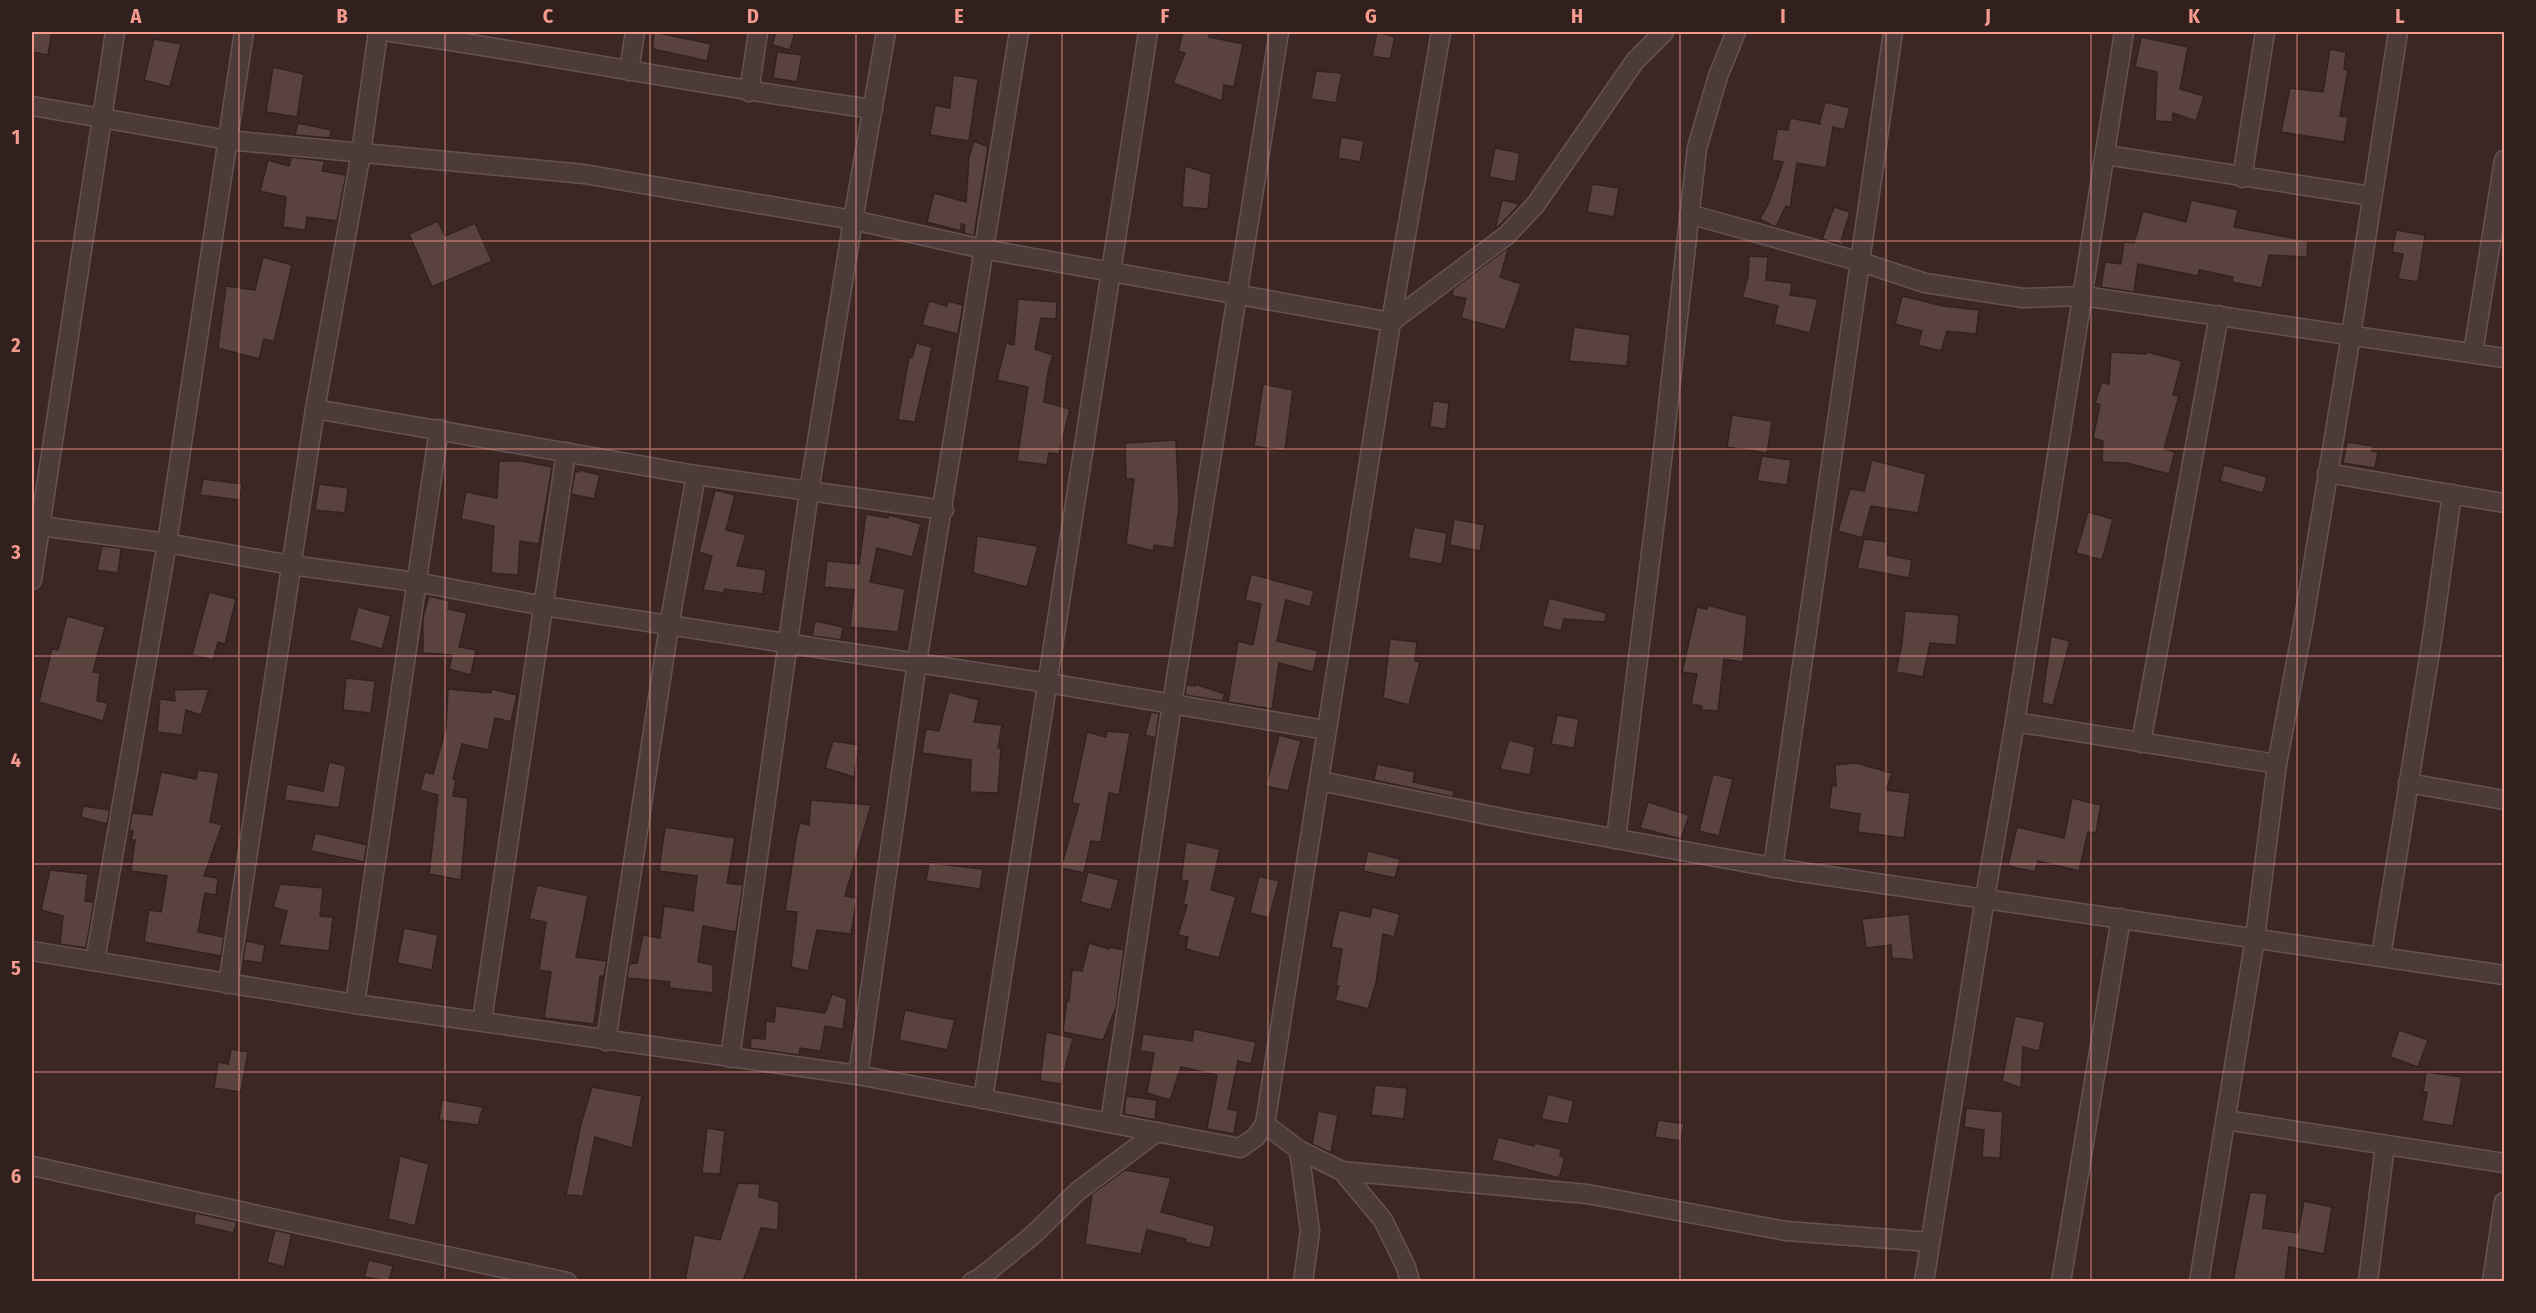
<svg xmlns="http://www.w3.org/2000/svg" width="2536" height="1313" font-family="'Fira Sans Condensed',sans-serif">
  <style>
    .building { fill: #5a423f; stroke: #342220; stroke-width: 1.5 }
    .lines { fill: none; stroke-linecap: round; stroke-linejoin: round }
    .minor-casing { stroke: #655351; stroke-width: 21 }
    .minor { stroke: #4d3b39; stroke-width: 18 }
    .grid { fill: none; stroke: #f49b8e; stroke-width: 1.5; stroke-opacity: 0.55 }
    .neatline { fill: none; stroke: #f49b8e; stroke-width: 2 }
    .grid-label { font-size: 20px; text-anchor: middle; font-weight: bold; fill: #f49b8e }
  </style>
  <rect width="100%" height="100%" fill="#3c2725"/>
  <!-- building -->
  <g class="building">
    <polygon points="32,32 52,32 48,55 32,52"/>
    <polygon points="654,32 711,44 707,61 653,49"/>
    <polygon points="776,32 795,32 790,50 772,45"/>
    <polygon points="1183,32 1199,32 1210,34 1209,37 1243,44 1234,87 1224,85 1222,101 1173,83 1185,53 1178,51"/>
    <polygon points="1377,32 1395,37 1390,59 1372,56"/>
    <polygon points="2141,37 2188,47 2180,89 2204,96 2196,121 2173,113 2172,122 2155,121 2157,72 2135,67"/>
    <polygon points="154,39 181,44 170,87 144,80"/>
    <polygon points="2330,49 2346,52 2344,69 2348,70 2340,116 2348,117 2344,142 2281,132 2290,88 2323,92"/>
    <polygon points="777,52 802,55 797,82 773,78"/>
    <polygon points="273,67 304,74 297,117 266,112"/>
    <polygon points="1316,71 1342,73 1336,103 1311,99"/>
    <polygon points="953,75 978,79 969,141 930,135 935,105 950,108"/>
    <polygon points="1825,102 1850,108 1844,130 1833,127 1826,168 1797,163 1790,208 1786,206 1776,227 1771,225 1760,219 1770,200 1783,162 1772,160 1777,129 1788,130 1790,118 1821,124 1819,124"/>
    <polygon points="298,123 331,130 330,138 295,135"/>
    <polygon points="1341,137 1364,141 1360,162 1338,158"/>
    <polygon points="974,141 988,147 974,236 964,233 965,225 961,224 961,231 927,222 934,193 966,202 969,157"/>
    <polygon points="1495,148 1520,153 1515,182 1489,177"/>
    <polygon points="291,157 325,161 322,171 346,175 337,221 307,217 305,230 283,227 286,197 260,191 268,160 289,166"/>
    <polygon points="1185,166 1211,174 1208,209 1182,207"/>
    <polygon points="1592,184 1619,188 1614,217 1587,212"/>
    <polygon points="1502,200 1520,204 1495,230"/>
    <polygon points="2191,200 2238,210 2234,227 2308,241 2307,257 2269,255 2262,288 2232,282 2233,277 2199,270 2198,276 2138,264 2134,292 2101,287 2105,262 2121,264 2124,242 2134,243 2143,211 2186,222"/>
    <polygon points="1834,207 1850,212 1841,241 1844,242 1843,245 1822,239"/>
    <polygon points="438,221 445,236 475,223 492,261 432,287 409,234"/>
    <polygon points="2396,230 2425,235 2418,282 2398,279 2403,254 2392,252"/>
    <polygon points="1509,247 1500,277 1521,284 1505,330 1461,318 1466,298 1452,296 1453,289"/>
    <polygon points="1749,256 1768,257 1766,280 1792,283 1790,295 1818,299 1810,333 1774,324 1778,306 1742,297 1748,277"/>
    <polygon points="263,257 292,265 274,342 264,339 259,359 218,348 226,286 255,290"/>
    <polygon points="1902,296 1943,306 1979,310 1976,334 1947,331 1941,351 1918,345 1922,331 1895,324"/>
    <polygon points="1018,299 1057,302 1056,319 1041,318 1035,349 1053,355 1048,372 1044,402 1070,409 1059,454 1049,453 1047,465 1017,461 1028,387 997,380 1006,343 1014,345"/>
    <polygon points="929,301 947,306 948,301 963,305 958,334 922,325"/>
    <polygon points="1574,327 1630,335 1627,366 1569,361"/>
    <polygon points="916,343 932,347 915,422 898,420 909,357 912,358"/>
    <polygon points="2111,352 2146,354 2147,352 2182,361 2173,395 2179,396 2164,449 2175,452 2169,474 2127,463 2102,462 2103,441 2093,438 2100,405 2095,403 2102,382 2109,384"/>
    <polygon points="1263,384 1293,390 1285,451 1254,446"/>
    <polygon points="1433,401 1449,403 1446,429 1430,427"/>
    <polygon points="1732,415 1772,421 1767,453 1727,447"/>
    <polygon points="1176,440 1179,506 1174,548 1154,545 1154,551 1126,544 1134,479 1126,479 1125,443"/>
    <polygon points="2347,442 2373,446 2372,451 2378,452 2375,468 2343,463"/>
    <polygon points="1762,456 1791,460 1787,485 1757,481"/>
    <polygon points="1872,460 1926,474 1918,513 1871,506 1862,538 1838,531 1850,489 1864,491"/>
    <polygon points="499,461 521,461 552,467 539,544 520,541 518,575 491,573 494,526 461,519 466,492 497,498"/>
    <polygon points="2224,465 2267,477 2263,493 2220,481"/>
    <polygon points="579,470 600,475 594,499 571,494 575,471 579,472"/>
    <polygon points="203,479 242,484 240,500 200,495"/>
    <polygon points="319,484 348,488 345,513 315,510"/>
    <polygon points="715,490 735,495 726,530 746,535 737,566 766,570 763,594 724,589 724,593 703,590 712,556 699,552"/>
    <polygon points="2088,512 2113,519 2102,560 2076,553"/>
    <polygon points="866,514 888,518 889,515 921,524 912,557 877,548 870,582 905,589 898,632 850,627 854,590 824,587 827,561 859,564"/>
    <polygon points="1454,519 1485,525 1480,551 1450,545"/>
    <polygon points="1414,527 1447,533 1442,564 1408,558"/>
    <polygon points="977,536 1038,546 1027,587 973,573"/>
    <polygon points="1864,539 1888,542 1887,555 1912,560 1909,578 1857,568"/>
    <polygon points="102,546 121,548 118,573 97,570"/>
    <polygon points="1251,574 1314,591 1310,607 1286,600 1277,641 1318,651 1313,672 1279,663 1272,709 1228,702 1238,641 1253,645 1261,604 1245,600"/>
    <polygon points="209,592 236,599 225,644 218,642 213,660 192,655"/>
    <polygon points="429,596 450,601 448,609 467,613 459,647 476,650 471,675 449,669 452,655 423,653 423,618"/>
    <polygon points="1549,598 1606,613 1605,622 1564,619 1561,631 1542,626"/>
    <polygon points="1708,605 1747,616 1743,662 1724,659 1718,711 1701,710 1702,706 1691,704 1697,674 1682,672 1697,607 1707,609"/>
    <polygon points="358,607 391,616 382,649 349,640"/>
    <polygon points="1905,611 1959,615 1956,645 1930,643 1923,677 1896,672 1902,643"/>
    <polygon points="67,616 105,627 93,672 100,673 97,701 108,703 103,721 39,702 52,649 58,650"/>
    <polygon points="815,621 843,627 841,640 812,636"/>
    <polygon points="2051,636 2070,641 2053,705 2042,703"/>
    <polygon points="1390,639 1417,642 1415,661 1420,662 1409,705 1383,698"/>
    <polygon points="346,678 375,681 371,713 343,710"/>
    <polygon points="1195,684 1225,694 1222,701 1185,695 1186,685 1195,686"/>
    <polygon points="209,689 201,715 186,710 182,735 157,732 160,699 175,701 174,690"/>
    <polygon points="448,689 491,693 491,689 517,695 511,722 495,718 488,750 462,744 453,779 456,780 453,796 468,798 461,880 429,874 438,795 420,790 425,772 433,774 446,728"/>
    <polygon points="949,692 979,700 974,722 1002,725 998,748 1001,748 998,793 970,792 971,760 922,753 926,729 939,731"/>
    <polygon points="1151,712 1159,713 1156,738 1145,735"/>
    <polygon points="1557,715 1579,719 1574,748 1551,744"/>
    <polygon points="1107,731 1130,733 1119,795 1109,793 1101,842 1091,841 1084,873 1061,868 1079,804 1072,803 1087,732 1106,737"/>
    <polygon points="1279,735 1301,741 1288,791 1266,786"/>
    <polygon points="1509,740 1535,747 1530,775 1500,769"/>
    <polygon points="833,741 859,745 854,777 825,768"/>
    <polygon points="329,762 346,766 339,808 284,800 287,784 323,791"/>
    <polygon points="1856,763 1892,773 1886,790 1910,793 1904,838 1858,832 1860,814 1829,809 1832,785 1836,786 1835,765"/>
    <polygon points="1377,764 1415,772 1413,782 1454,791 1453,797 1374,780"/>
    <polygon points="198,770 219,773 210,822 222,825 204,876 218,878 216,895 205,893 198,932 224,937 221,956 144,942 149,910 161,912 167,876 131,871 135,840 131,840 133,831 129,830 132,813 152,815 161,772 196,779"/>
    <polygon points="1713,774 1733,779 1719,836 1699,831"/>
    <polygon points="2072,798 2101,805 2096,833 2088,832 2079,871 2038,861 2035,872 2008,866 2017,827 2064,838"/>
    <polygon points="811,800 871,805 845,896 857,898 851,934 817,930 808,971 791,967 797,912 785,911 797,834 800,823 809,825"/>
    <polygon points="1648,802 1689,815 1681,839 1640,828"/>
    <polygon points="83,806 110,810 107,824 81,817"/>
    <polygon points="665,827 735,838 727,883 743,885 736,932 703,926 698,962 713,965 713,993 669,988 670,982 627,978 629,964 637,963 643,935 660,938 664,906 693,911 697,876 659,871"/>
    <polygon points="315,833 367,845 364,862 311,851"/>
    <polygon points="1186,842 1220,849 1211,890 1236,897 1219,958 1186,949 1188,937 1178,935 1187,905 1183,905 1188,881 1181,880"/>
    <polygon points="1368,851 1400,859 1395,878 1363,871"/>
    <polygon points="929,863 983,869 980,889 926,881"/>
    <polygon points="50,870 88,874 85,901 94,902 86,948 60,944 63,916 41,910"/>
    <polygon points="1088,872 1119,880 1111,910 1080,902"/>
    <polygon points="1259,876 1279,881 1269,918 1250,913"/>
    <polygon points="280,884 323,888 320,916 333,917 329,951 279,945 287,911 273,907"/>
    <polygon points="537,885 588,896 576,957 607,961 604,976 600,976 594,1024 544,1018 551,972 539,970 546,922 529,919"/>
    <polygon points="1372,907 1400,914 1394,937 1383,934 1376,983 1368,1009 1335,1000 1339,986 1336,986 1342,949 1331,947 1339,910 1370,917"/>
    <polygon points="1909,914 1914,960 1892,958 1891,945 1866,948 1862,919"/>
    <polygon points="404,928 438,935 432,970 397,963"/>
    <polygon points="246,941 265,945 262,963 243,960"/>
    <polygon points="1089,943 1109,949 1110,947 1124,950 1116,1008 1103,1040 1063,1032 1067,1000 1069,1001 1072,970 1082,971"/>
    <polygon points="832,994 847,999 843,1029 825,1026 821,1051 800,1048 799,1055 750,1048 751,1038 765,1039 766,1021 774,1022 776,1006 825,1013"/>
    <polygon points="905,1010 955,1020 947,1050 899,1040"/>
    <polygon points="2015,1016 2045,1022 2039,1051 2023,1047 2021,1088 2002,1081"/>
    <polygon points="1194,1029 1256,1042 1251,1064 1238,1061 1228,1109 1238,1111 1234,1134 1207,1129 1217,1075 1181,1067 1170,1100 1147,1093 1154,1053 1140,1051 1143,1034 1192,1041"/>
    <polygon points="2399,1030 2428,1040 2418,1067 2390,1057"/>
    <polygon points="1046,1032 1073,1038 1061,1084 1040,1081"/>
    <polygon points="231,1049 248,1052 241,1092 214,1088 218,1062 228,1064"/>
    <polygon points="2426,1072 2462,1077 2453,1126 2422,1121 2427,1092 2423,1092"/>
    <polygon points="1375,1085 1407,1088 1404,1119 1371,1115"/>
    <polygon points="592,1087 642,1096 632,1148 595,1137 583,1196 566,1195 581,1124"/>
    <polygon points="1548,1094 1574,1101 1568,1124 1541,1119"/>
    <polygon points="1126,1096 1157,1100 1155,1120 1124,1114"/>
    <polygon points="442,1100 483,1107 478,1125 439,1120"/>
    <polygon points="1966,1108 2003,1112 2000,1158 1982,1157 1984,1130 1964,1127"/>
    <polygon points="1318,1111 1338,1115 1331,1153 1312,1144"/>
    <polygon points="1658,1120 1684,1124 1681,1141 1655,1137"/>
    <polygon points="707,1128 725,1131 720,1174 702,1173"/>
    <polygon points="1498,1137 1534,1146 1535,1143 1561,1149 1560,1156 1565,1158 1559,1178 1492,1160"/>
    <polygon points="400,1156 429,1164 415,1226 388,1219"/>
    <polygon points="1125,1170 1171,1178 1161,1212 1215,1226 1210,1248 1185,1242 1186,1239 1147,1230 1141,1254 1085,1244 1092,1194"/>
    <polygon points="738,1183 760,1184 759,1197 779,1202 778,1230 761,1228 743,1281 685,1281 694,1235 720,1240"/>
    <polygon points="2250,1192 2267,1194 2263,1228 2298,1233 2304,1201 2332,1207 2324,1254 2289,1247 2285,1281 2233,1281"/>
    <polygon points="195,1213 237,1222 233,1233 194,1224"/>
    <polygon points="275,1230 292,1234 284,1267 267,1262"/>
    <polygon points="369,1260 393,1266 389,1281 364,1277"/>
  </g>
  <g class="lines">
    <!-- minor casing -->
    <g class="minor-casing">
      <g id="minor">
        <path d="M391,32C552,55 711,87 873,109"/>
        <polyline points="629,71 635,32"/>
        <polyline points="749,92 758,32"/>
        <polyline points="32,106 228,140 584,174 853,220 983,249 1391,322 1507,235 1536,204 1635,61 1664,32"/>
        <polyline points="2106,155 2371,196"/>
        <polyline points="2242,178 2265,32"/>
        <polyline points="1689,214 1861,262 1925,283 2023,298 2083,296 2504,358"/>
        <polyline points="2473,353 2504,160"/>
        <polyline points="315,409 696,475 944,510"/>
        <polyline points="2327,473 2504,503"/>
        <polyline points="32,525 167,543 291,565 416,582 544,606 1048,683 1326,730"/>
        <polyline points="32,580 115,32"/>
        <polyline points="2015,722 2277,764"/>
        <polyline points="2141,743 2219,315"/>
        <polyline points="1320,781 1517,821 1794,871 2504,975"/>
        <polyline points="2408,783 2504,800"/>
        <polyline points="1616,839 1657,504 1697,148 1718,76 1736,32"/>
        <polyline points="1773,868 1893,32"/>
        <polyline points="32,951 355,1004 858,1075 1240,1148 1256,1137 1265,1124 1391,322 1441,32"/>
        <polyline points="2381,956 2432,639 2452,494"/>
        <polyline points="95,961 167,543 244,32"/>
        <polyline points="228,984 315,409 361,153 378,32"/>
        <polyline points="355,1004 439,429"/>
        <polyline points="482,1021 566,452"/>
        <polyline points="606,1041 669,626 696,475"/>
        <polyline points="730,1058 809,491 853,220 886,32"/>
        <polyline points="858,1075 917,662 1019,32"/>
        <polyline points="983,1099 1148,32"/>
        <polyline points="2226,1120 2504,1163"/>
        <polyline points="1110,1123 1172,704 1279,32"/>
        <polyline points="1265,1124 1299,1150 1342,1171 1383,1220 1406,1267 1410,1282"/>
        <polyline points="1299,1150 1310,1231 1303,1282"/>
        <polyline points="32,1166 567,1282"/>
        <polyline points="1342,1171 1587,1194 1786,1231 1930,1242"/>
        <polyline points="972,1282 980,1278 1033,1235 1078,1191 1157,1132"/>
        <polyline points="1924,1282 1985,898 2015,722 2124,32"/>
        <polyline points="2061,1282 2121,918"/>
        <polyline points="2199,1282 2255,938 2277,764 2303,625 2351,335 2398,32"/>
        <polyline points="2368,1282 2385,1145"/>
        <polyline points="2492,1282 2504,1202"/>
      </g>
    </g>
    <!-- minor -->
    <use href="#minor" class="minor"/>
  </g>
  <!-- grid -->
  <path class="grid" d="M239,32V1282M445,32V1282M650,32V1282M856,32V1282M1062,32V1282M1268,32V1282M1474,32V1282M1680,32V1282M1886,32V1282M2091,32V1282M2297,32V1282M32,241H2504M32,449H2504M32,656H2504M32,864H2504M32,1072H2504"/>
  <!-- border -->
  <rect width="2536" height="1313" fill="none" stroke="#32201e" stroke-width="66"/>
  <rect x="33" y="33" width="2470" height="1247" class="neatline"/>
  <g class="grid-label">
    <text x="136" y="23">A</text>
    <text x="342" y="23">B</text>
    <text x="548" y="23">C</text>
    <text x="753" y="23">D</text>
    <text x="959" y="23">E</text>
    <text x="1165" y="23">F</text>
    <text x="1371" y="23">G</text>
    <text x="1577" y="23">H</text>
    <text x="1783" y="23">I</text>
    <text x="1988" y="23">J</text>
    <text x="2194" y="23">K</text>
    <text x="2400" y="23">L</text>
    <text x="16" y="144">1</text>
    <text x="16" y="352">2</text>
    <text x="16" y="559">3</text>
    <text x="16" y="767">4</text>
    <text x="16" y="975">5</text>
    <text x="16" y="1183">6</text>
  </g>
</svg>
